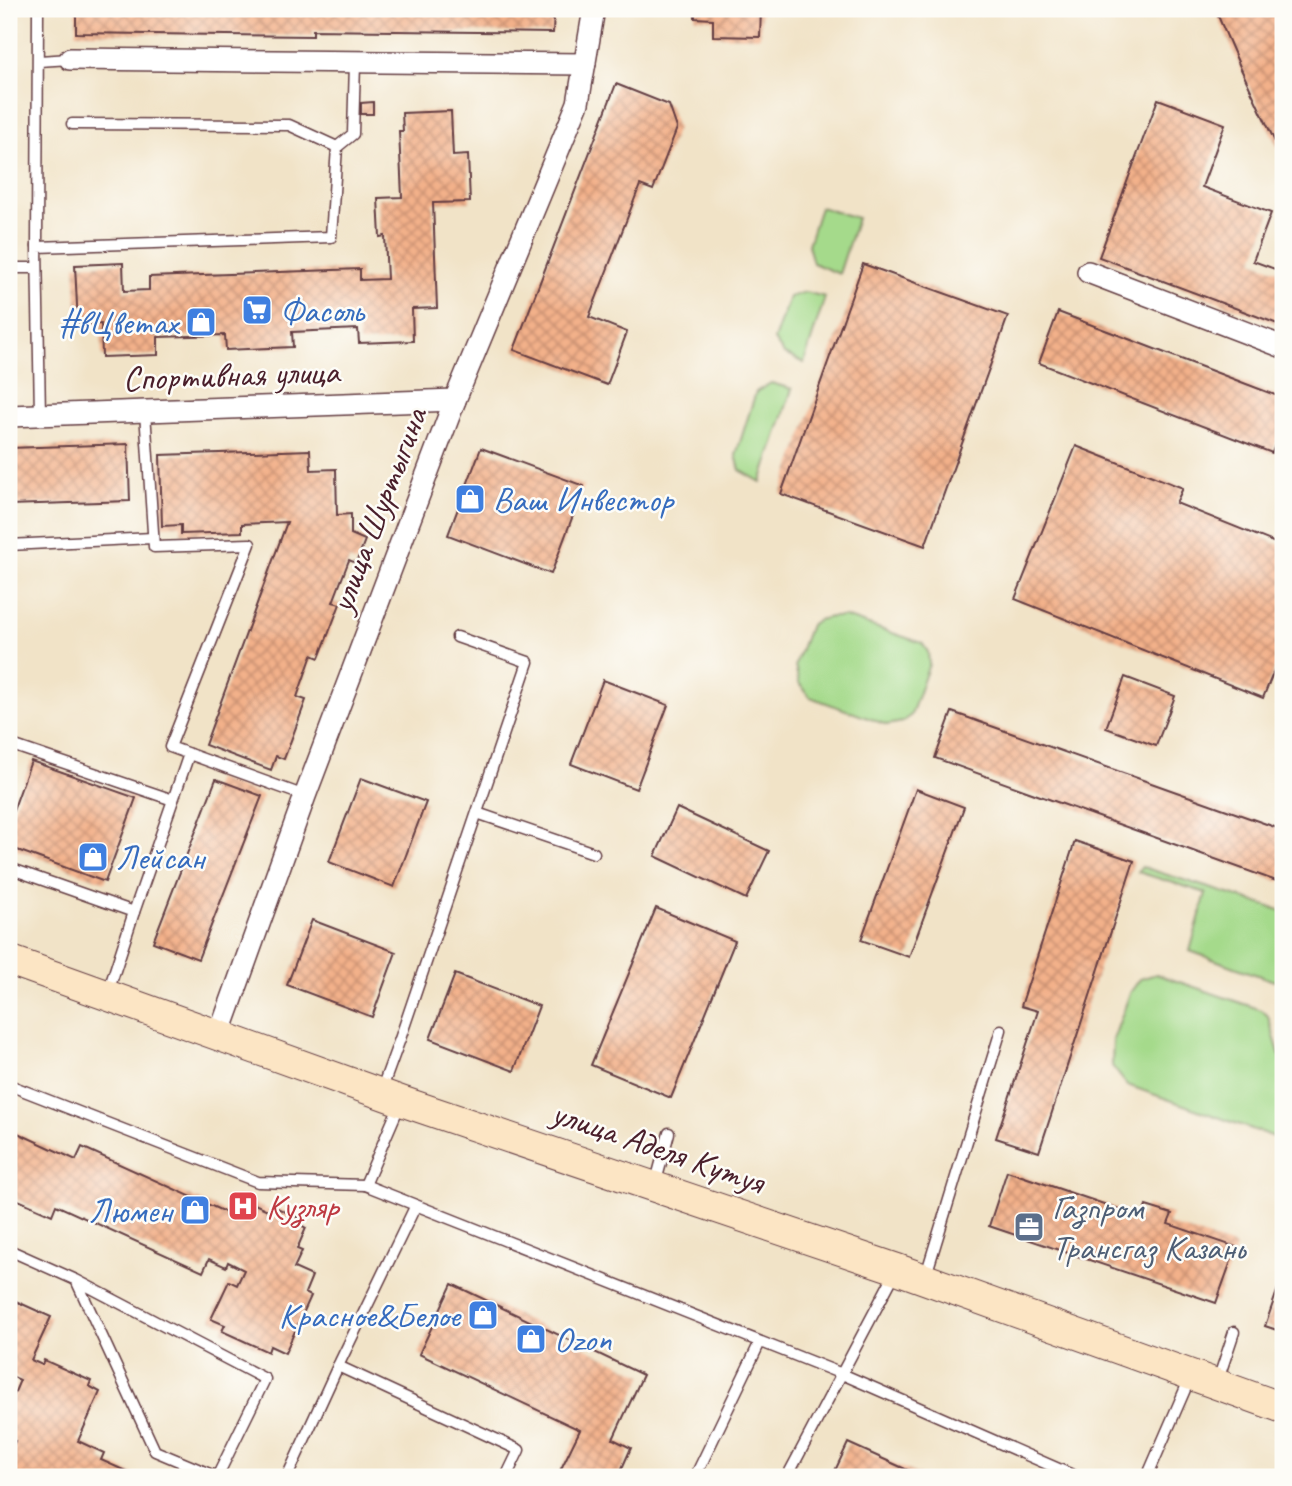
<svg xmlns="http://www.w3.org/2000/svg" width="1292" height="1486" font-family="Caveat,sans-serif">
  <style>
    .grass { fill: #a5da8b; stroke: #787c5b; stroke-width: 2 }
    .building { fill: url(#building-cross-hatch) }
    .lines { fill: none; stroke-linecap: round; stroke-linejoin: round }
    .lane-casing { stroke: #633c42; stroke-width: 13 }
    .street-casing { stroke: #633c42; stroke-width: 24 }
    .secondary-casing { stroke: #633c42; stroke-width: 32 }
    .lane { stroke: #fff; stroke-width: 10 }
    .street { stroke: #fff; stroke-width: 21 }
    .secondary { stroke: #fce5c4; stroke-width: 30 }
    .labels { text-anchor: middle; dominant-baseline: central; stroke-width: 5; stroke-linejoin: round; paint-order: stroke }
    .shop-label { font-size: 35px; fill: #366cbe; stroke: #fdfcf7; text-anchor: start }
    .street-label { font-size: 35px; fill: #4a1f2b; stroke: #fdfcf7 }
    .health-label { font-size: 35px; fill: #be3a42; stroke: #fdfcf7; text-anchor: start }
    .service-label { font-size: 35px; fill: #4e5e75; stroke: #fdfcf7; text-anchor: start }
  </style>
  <defs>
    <pattern id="building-cross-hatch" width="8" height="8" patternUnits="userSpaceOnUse" patternTransform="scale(1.75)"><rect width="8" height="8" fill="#f3b18a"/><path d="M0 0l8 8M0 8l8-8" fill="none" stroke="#c78f71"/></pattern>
  </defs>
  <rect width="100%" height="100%" fill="#fdfcf7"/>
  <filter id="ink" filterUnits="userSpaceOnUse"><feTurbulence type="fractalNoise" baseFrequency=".0143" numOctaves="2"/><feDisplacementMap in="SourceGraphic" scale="14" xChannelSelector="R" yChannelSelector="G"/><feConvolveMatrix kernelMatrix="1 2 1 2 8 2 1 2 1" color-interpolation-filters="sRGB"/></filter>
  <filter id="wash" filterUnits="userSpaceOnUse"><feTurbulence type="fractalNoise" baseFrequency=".00686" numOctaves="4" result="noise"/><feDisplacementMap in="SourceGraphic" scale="28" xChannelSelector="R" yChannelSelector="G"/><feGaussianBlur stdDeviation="1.57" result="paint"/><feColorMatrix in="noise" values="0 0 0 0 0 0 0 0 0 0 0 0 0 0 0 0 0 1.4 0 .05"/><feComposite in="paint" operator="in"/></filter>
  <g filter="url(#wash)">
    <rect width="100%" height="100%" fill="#f1e3c7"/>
    <!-- grass -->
    <g class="grass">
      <polygon points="820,207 857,218 839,274 813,263 808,245"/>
      <polygon points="805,292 825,297 804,363 784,354 774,340 789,297"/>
      <polygon points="771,383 792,389 761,482 740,470 736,455 756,392"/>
      <polygon points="831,617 845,617 922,643 928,652 929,664 911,715 903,722 887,725 810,697 799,683 795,665 810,625 818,620"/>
      <polygon points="1142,867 1283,911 1283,980 1274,981 1190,951 1206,893 1138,872"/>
      <polygon points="1156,974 1262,1010 1268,1016 1283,1066 1283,1140 1127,1085 1112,1066 1113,1040 1130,993 1140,979"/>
    </g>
    <g id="blocks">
      <!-- building -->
      <g class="building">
        <polygon points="9,9 14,9 11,131 9,131"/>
        <polygon points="76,9 554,9 553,33 313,30 313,36 76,33"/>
        <polygon points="695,9 761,9 760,37 713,36 713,19 695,18"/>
        <polygon points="1215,9 1283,9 1283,159 1241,69"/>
        <polygon points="616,84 669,105 677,128 653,190 640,185 589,317 627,332 607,385 514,350"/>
        <polygon points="1158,99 1225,124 1202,187 1271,213 1253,261 1283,272 1283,326 1099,257"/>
        <polygon points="373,102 373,114 361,114 361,103"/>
        <polygon points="451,111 453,156 468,155 470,202 433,203 437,308 412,309 413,341 359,343 358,329 292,332 293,347 226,350 225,335 158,337 158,355 102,357 101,324 78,325 75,265 123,263 124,291 149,290 149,277 360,269 360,280 387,279 385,236 380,237 378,198 402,197 399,131 403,131 402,113"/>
        <polygon points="863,264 1008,316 925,546 781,494"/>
        <polygon points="1058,312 1283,398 1283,423 1272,453 1039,363"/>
        <polygon points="128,444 130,501 9,505 9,448"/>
        <polygon points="1076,446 1183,488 1176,503 1283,546 1283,648 1263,698 1015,599"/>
        <polygon points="481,448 584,486 551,574 448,535"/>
        <polygon points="310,450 311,470 336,469 337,515 351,514 351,534 365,540 356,563 349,560 333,602 340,604 319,658 312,655 297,697 306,700 284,759 276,756 271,770 205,745 287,522 242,524 242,532 181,534 181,525 162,526 160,455"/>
        <polygon points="1125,677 1175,696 1156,746 1106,728"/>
        <polygon points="603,680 668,705 636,789 571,764"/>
        <polygon points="952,712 1283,830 1283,870 1279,882 935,758"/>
        <polygon points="31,761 136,798 105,882 9,847 9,822"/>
        <polygon points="361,778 426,802 394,887 329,862"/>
        <polygon points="216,779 262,796 198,959 153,942"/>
        <polygon points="916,789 964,807 909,957 861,940"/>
        <polygon points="677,808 769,851 746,899 655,856"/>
        <polygon points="1075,841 1134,861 1039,1152 996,1138 1038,1011 1021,1006"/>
        <polygon points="656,908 735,941 671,1098 591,1065"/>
        <polygon points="312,920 396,952 372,1017 287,985"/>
        <polygon points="455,974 539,1006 514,1071 430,1039"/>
        <polygon points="9,1129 76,1160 82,1147 229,1214 237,1196 272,1212 275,1207 299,1218 297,1223 306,1228 297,1249 302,1251 294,1268 312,1276 305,1293 311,1296 285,1353 270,1346 268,1352 222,1331 225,1325 211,1319 229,1281 237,1285 244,1270 228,1262 226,1267 209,1259 203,1272 56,1205 52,1215 9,1196"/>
        <polygon points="1007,1171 1142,1217 1146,1206 1172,1214 1168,1224 1236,1247 1216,1303 989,1226"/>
        <polygon points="1283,1274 1283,1332 1265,1326"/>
        <polygon points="452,1284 643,1375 613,1439 631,1448 619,1475 624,1477 557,1477 580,1430 419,1354"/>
        <polygon points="9,1298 51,1317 31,1360 42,1365 44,1360 91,1381 89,1386 100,1392 78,1441 104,1453 101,1460 139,1477 9,1477 14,1461 9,1459 9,1455 15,1441 9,1438 9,1406 20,1380 9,1375"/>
        <polygon points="848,1443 923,1477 832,1477"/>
      </g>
    </g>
  </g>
  <g filter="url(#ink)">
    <use href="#blocks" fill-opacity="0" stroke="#633c42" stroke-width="2"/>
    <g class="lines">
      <!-- lane casing -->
      <g class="lane-casing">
        <g id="lane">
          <polyline points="39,61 70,59"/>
          <polyline points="72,124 289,125 337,147"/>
          <polyline points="37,247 38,9"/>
          <polyline points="9,268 36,268"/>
          <polyline points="145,412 154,547 250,544 170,747 305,796"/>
          <polyline points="40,415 37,247 331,237 337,147 353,134 355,63"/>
          <polyline points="9,545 153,538"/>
          <polyline points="9,744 173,800"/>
          <polyline points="477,813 594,853"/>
          <polyline points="9,868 134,912 108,992"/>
          <polyline points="134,912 189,754"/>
          <polyline points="9,1085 258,1182 365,1185 842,1374 1077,1477"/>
          <polyline points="381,1091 400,1039 528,662 457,637"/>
          <polyline points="365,1185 400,1104"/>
          <polyline points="655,1185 669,1133"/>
          <polyline points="9,1250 76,1280 265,1379 217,1477 155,1451 76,1280"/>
          <polyline points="925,1278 1001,1030"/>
          <polyline points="338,1366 519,1450 506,1477"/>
          <polyline points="1217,1383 1234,1332"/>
          <polyline points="287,1477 338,1366 415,1207"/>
          <polyline points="695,1477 760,1342"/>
          <polyline points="787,1477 896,1271"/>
          <polyline points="1147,1477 1190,1378"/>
        </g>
      </g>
      <!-- street casing -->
      <g class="street-casing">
        <g id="street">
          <polyline points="70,59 585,64"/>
          <polyline points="1088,272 1283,347"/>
          <polyline points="9,416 455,400"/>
          <polyline points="219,1035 305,796 455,400 578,103 594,9"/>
        </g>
      </g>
      <!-- secondary casing -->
      <g class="secondary-casing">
        <polyline id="secondary" points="9,960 401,1101 897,1269 1283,1408"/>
      </g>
      <!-- lane -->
      <use href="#lane" class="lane"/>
      <!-- street -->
      <use href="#street" class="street"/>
      <!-- secondary -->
      <use href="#secondary" class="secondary"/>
    </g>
  </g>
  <!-- icons -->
  <defs>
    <g id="supermarket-square" transform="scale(1.575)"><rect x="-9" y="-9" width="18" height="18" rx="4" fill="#3f7fe0" stroke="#fdfcf7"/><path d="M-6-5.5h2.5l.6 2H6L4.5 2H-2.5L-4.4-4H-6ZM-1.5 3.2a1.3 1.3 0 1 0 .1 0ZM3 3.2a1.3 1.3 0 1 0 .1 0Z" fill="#fff"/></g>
    <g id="shop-square" transform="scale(1.575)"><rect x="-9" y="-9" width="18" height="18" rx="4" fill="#3f7fe0" stroke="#fdfcf7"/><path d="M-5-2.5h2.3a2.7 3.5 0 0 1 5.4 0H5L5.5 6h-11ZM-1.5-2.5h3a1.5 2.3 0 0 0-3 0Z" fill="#fff"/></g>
    <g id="hospital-square" transform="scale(1.575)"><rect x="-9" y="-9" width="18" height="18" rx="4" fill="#e0444e" stroke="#fdfcf7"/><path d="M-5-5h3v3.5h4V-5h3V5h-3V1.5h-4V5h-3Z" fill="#fff"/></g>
    <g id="office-square" transform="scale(1.575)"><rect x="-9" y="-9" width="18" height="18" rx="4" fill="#5c6f8a" stroke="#fdfcf7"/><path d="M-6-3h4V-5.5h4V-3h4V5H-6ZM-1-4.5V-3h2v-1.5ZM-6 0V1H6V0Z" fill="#fff"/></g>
  </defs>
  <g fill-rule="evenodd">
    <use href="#supermarket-square" x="257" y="310"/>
    <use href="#shop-square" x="201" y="322"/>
    <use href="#shop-square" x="470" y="499"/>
    <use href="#shop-square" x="93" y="857"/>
    <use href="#hospital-square" x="243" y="1206"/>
    <use href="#shop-square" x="195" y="1210"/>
    <use href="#office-square" x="1029" y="1227"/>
    <use href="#shop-square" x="483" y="1315"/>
    <use href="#shop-square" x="531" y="1339"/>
  </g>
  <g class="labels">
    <!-- shop labels -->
    <g class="shop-label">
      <text x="280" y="310">Фасоль</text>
      <text x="178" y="322" text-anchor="end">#вЦветах</text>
      <text x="493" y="499">Ваш Инвестор</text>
      <text x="116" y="857">Лейсан</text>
      <text x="172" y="1210" text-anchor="end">Люмен</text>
      <text x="460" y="1315" text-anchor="end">Красное&amp;Белое</text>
      <text x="554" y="1339">Ozon</text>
    </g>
    <!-- street labels -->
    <g class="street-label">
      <text transform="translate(231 375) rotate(-2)">Спортивная улица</text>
      <text transform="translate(378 510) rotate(-69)">улица Шуртыгина</text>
      <text transform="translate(658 1147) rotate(19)">улица Аделя Кутуя</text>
    </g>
    <!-- health labels -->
    <g class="health-label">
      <text x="266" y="1206">Кузляр</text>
    </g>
    <!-- service labels -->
    <g class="service-label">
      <text x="1052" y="1207">Газпром<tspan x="1052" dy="40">Трансгаз Казань</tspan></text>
    </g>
  </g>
  <!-- margin -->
  <rect width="1292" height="1486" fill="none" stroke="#fdfcf7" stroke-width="35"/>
</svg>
